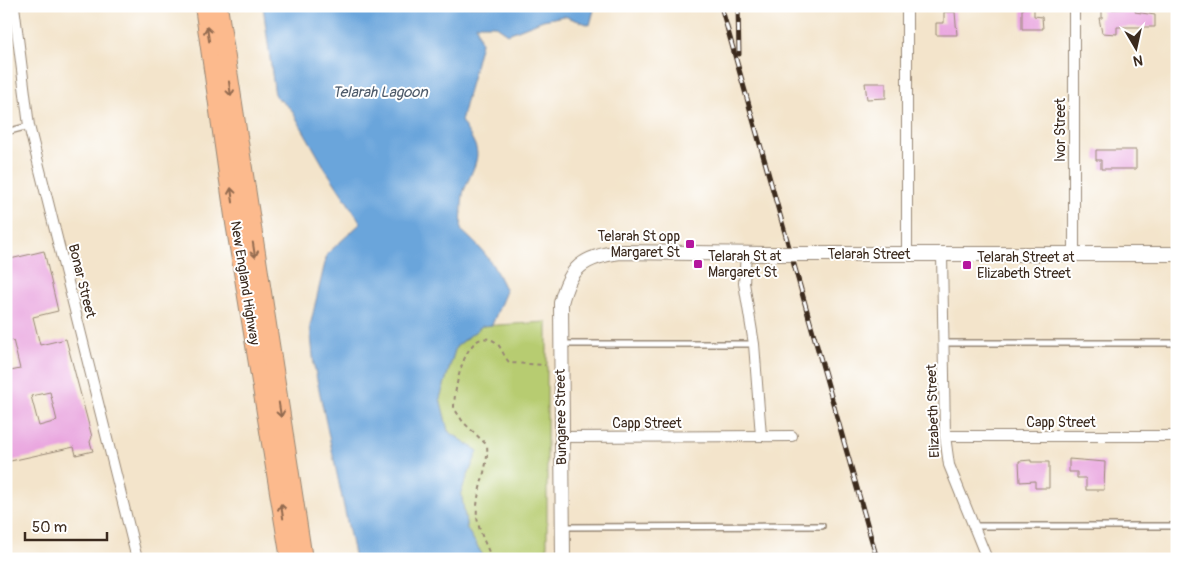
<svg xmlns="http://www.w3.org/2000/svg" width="1183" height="565" font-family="Pangolin,sans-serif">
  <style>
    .green { fill: #b7cc71; stroke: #797b48 }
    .water { fill: #6ba5db; stroke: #53687c }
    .building { fill: #e9a6df; fill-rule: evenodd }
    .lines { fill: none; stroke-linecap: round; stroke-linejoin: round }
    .service-casing { stroke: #978774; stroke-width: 8 }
    .minor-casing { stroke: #978774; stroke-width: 12 }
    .tertiary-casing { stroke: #978774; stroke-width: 16 }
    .trunk-casing { stroke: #978774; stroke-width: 20 }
    .path { stroke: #978774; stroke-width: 2; stroke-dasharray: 4 4; stroke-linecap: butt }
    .service { stroke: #fff; stroke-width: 5 }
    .minor { stroke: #fff; stroke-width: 10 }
    .tertiary { stroke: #fff; stroke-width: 14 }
    .trunk { stroke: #fcba8d; stroke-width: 18 }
    .rail-casing { stroke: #3b2a1e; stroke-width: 5 }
    .rail { stroke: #fff; stroke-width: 3; stroke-dasharray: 9; stroke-linecap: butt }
    .tertiary-bridge-casing { stroke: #978774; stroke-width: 16; stroke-linecap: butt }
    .tertiary-bridge { stroke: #fff; stroke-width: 14 }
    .oneway { stroke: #926b50 }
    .poi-dot { fill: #b5179e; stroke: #fff; stroke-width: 2 }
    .labels { text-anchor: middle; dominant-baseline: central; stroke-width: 4; stroke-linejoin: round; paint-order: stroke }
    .street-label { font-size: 14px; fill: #3b2a1e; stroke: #fff }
    .poi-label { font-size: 14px; fill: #3b2a1e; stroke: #fff; text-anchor: start }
    .water-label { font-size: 15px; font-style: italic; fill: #4e5b6a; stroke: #fff }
  </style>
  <rect width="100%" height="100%" fill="#fff"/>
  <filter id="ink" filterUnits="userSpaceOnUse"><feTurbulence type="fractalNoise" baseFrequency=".02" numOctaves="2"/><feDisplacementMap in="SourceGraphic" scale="10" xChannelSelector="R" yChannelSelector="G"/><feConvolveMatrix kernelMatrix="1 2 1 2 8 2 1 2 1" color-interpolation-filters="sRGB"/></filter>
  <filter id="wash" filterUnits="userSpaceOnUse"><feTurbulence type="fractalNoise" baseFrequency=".0096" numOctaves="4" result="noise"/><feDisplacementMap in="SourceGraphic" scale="20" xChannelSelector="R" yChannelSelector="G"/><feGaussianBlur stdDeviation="1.12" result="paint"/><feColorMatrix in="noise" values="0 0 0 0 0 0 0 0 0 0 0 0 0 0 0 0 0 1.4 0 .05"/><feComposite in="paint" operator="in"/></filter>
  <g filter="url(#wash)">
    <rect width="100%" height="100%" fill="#f3e4cb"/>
    <!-- green -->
    <polygon class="green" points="547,322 547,559 485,559 467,529 461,492 478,451 448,431 440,398 456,347 482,326"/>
    <!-- water -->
    <path class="water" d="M263,6H595L590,25L564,16L543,20L508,34L495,25H476L481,43L461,121C482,154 481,152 465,188C461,195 462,220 461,230C487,253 491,260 506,291L492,325L482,326L456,347L440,398L448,431L478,451L461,492L467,529L485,559H355L314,366L310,326L327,254L361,223L326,170L291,109L275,96Z"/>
    <g id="blocks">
      <!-- building -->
      <g class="building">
        <polygon points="1024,6 1034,6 1034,16 1042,17 1043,29 1022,29 1022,9 1024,9"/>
        <polygon points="1136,8 1135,12 1155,15 1155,27 1117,27 1117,34 1102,33 1099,18 1102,18 1102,10"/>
        <polygon points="944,12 955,12 957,35 936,35 936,23 944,23"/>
        <polygon points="865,83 886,83 886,98 867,99"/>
        <polygon points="1096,150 1136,150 1136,169 1101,169 1101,160 1096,160"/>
        <path d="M44,251L58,311L33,317L40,345L66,339L92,437L90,442L93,451L76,455L74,447L6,462V372L20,369L13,340L6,342V260ZM50,392L57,421L39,426L31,396Z"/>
        <polygon points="1069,459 1105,462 1104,490 1086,490 1086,478 1077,478 1077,472 1069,472"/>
        <polygon points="1031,460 1031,462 1049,462 1049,488 1035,488 1035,481 1020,482 1019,461"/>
      </g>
    </g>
  </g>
  <g filter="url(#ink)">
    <use href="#blocks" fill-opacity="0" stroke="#978774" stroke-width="1"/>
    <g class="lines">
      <!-- service casing -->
      <g class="service-casing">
        <g id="service">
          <polyline points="6,132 29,126"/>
          <polyline points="944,343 1177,343"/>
          <polyline points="562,344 754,344"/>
          <polyline points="974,526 1177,526"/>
          <polyline points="563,527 822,526"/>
        </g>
      </g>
      <!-- minor casing -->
      <g class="minor-casing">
        <g id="minor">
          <polyline points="14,6 29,126 137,559"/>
          <polyline points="907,253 907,6"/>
          <polyline points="746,254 744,283 754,344 761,436"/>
          <polyline points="942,254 945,436 949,465 987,559"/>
          <polyline points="1074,254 1074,6"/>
          <polyline points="945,436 1177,436"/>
          <polyline points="562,437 792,436"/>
        </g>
      </g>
      <!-- tertiary casing -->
      <g class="tertiary-casing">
        <g id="tertiary">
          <polyline points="823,254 1177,254"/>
          <path d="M563,559L561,303C570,267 583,257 620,252L766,254"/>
        </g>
      </g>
      <!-- trunk casing -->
      <g class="trunk-casing">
        <g id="trunk">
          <polyline points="204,6 235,223 290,559"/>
          <polyline points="218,6 303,559"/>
        </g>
      </g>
      <!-- path -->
      <path class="path" d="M492,559C485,542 475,525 477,507C478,486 489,466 487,445L463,422L454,408C454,390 465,325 494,341C502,346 503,357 510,363L545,365"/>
      <!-- service -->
      <use href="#service" class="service"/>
      <!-- minor -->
      <use href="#minor" class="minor"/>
      <!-- tertiary -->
      <use href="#tertiary" class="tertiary"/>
      <!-- trunk -->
      <use href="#trunk" class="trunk"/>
      <!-- rail casing -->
      <g class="rail-casing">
        <g id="rail">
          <polyline points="721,6 877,559"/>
          <polyline points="738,6 739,54"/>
        </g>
      </g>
      <!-- rail -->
      <use href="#rail" class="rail"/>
      <!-- tertiary-bridge casing -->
      <g class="tertiary-bridge-casing">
        <polyline id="tertiary-bridge" points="766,254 823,254"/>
      </g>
      <!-- tertiary-bridge -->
      <use href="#tertiary-bridge" class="tertiary-bridge"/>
    </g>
    <!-- one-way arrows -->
    <defs><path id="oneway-shaft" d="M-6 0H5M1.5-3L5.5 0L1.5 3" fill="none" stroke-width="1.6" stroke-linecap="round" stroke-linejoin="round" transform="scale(1.25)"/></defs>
    <g class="oneway">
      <use href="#oneway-shaft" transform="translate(208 34) rotate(-99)"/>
      <use href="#oneway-shaft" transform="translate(230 89) rotate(82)"/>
      <use href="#oneway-shaft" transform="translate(232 195) rotate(-98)"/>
      <use href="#oneway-shaft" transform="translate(254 250) rotate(81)"/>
      <use href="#oneway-shaft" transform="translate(280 410) rotate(81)"/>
      <use href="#oneway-shaft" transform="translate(282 511) rotate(-99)"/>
    </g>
  </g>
  <!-- markers -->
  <g class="poi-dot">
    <rect x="685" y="239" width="10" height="10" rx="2.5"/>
    <rect x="693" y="259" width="10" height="10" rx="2.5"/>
    <rect x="962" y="260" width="10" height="10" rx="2.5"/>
  </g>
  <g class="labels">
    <!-- street labels -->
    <g class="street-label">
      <text transform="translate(1060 130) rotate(-90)">Ivor Street</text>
      <text x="869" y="254">Telarah Street</text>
      <text transform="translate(82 281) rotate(76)">Bonar Street</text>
      <text transform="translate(245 283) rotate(81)">New England Highway</text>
      <text transform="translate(933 411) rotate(-92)">Elizabeth Street</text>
      <text transform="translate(561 417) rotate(-91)">Bungaree Street</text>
      <text x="1061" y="422">Capp Street</text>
      <text x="647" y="423">Capp Street</text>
    </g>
    <!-- poi labels -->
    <g class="poi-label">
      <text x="680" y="236" text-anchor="end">Telarah St opp<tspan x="680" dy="16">Margaret St</tspan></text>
      <text x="708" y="256">Telarah St at<tspan x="708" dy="16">Margaret St</tspan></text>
      <text x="977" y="257">Telarah Street at<tspan x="977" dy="16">Elizabeth Street</tspan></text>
    </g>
    <!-- water labels -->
    <g class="water-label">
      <text x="380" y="92">Telarah Lagoon</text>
    </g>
  </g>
  <!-- margin -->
  <rect width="1183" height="565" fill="none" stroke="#fff" stroke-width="25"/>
  <!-- north arrow -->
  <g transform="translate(1136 48) rotate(171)" stroke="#ffffff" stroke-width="4" paint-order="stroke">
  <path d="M0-4L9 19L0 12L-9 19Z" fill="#3b2a1e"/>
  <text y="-8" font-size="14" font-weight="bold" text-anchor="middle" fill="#3b2a1e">N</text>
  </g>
  <!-- scale -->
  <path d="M25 532v8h82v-8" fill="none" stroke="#3b2a1e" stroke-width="2.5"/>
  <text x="32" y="532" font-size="15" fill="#3b2a1e" stroke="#ffffff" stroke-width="4" paint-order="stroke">50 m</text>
</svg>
